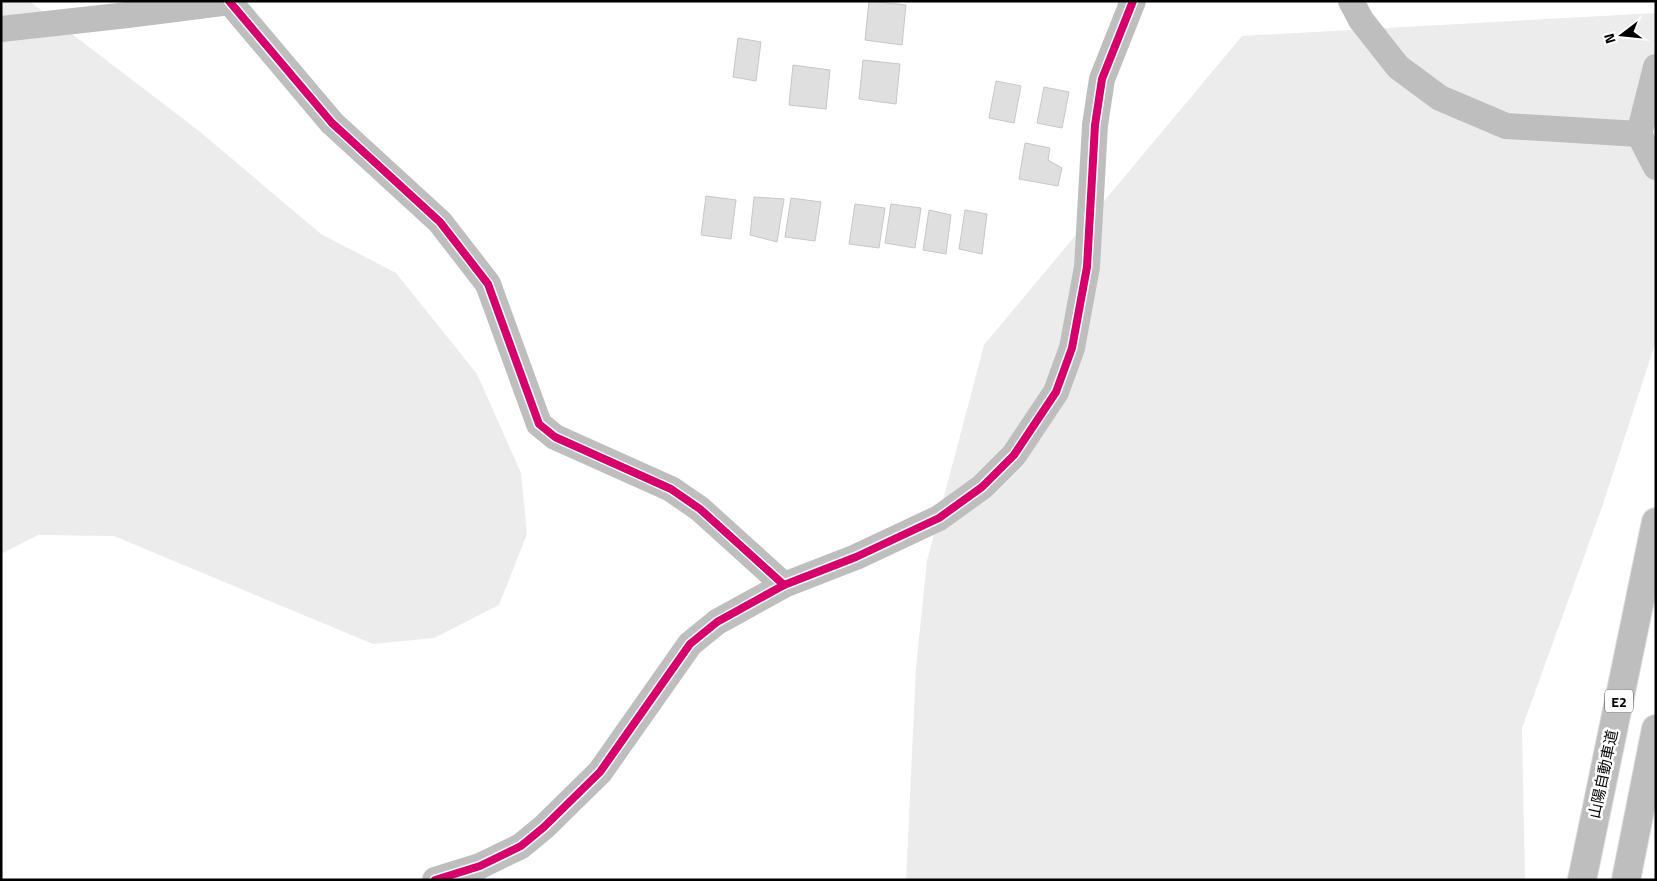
<svg xmlns="http://www.w3.org/2000/svg" width="1657" height="881" font-family="'Titillium Web','Noto Sans JP',sans-serif">
  <style>
    .green { fill: #ececec }
    .building { fill: #dfdfdf; stroke: #c7c7c7 }
    .lines { fill: none; stroke-linecap: round; stroke-linejoin: round }
    .highway-casing { stroke: #dbdbdb; stroke-width: 30 }
    .minor { stroke: #bebebe; stroke-width: 26 }
    .highway { stroke: #bebebe; stroke-width: 28 }
    .cycleway-casing { stroke: #fff; stroke-width: 11 }
    .cycleway { stroke: #d6006c; stroke-width: 8 }
    .labels { text-anchor: middle; dominant-baseline: central; stroke-width: 5; stroke-linejoin: round; paint-order: stroke }
    .shield { fill: #fff; stroke: #4c4c4c; stroke-width: 1 }
    .shield-label { font-size: 14px; font-weight: bold; fill: #000 }
    .street-label { font-size: 15px; fill: #000; stroke: #fff }
  </style>
  <rect width="100%" height="100%" fill="#fff"/>
  <!-- green -->
  <g class="green">
    <polygon points="1,1 29,1 199,131 321,234 396,273 477,374 521,473 527,534 499,605 434,638 373,644 114,536 38,535 1,554"/>
    <polygon points="1656,13 1656,341 1602,507 1522,728 1525,880 906,880 916,668 927,561 984,345 1242,36"/>
  </g>
  <!-- building -->
  <g class="building">
    <polygon points="869,1 906,5 902,45 865,40"/>
    <polygon points="738,38 761,42 756,81 733,77"/>
    <polygon points="863,60 900,64 896,104 859,99"/>
    <polygon points="793,65 830,70 826,109 789,105"/>
    <polygon points="996,81 1021,86 1014,123 989,118"/>
    <polygon points="1044,87 1069,92 1062,128 1037,123"/>
    <polygon points="1025,143 1050,148 1048,160 1062,168 1058,186 1019,179"/>
    <polygon points="706,196 736,200 731,239 701,235"/>
    <polygon points="754,197 784,199 777,242 750,235"/>
    <polygon points="791,198 821,202 815,241 785,237"/>
    <polygon points="855,204 885,208 879,248 849,244"/>
    <polygon points="891,204 921,208 915,248 885,243"/>
    <polygon points="929,210 951,215 946,254 923,250"/>
    <polygon points="965,210 987,214 982,254 959,249"/>
  </g>
  <g class="lines">
    <!-- highway casing -->
    <g class="highway-casing">
      <g id="highway">
        <polyline points="1582,880 1656,522"/>
        <polyline points="1626,880 1656,729"/>
      </g>
    </g>
    <!-- minor -->
    <g class="minor">
      <polyline points="229,1 332,123 440,222 488,284 539,424 555,437 671,489 700,509 784,585"/>
      <polyline points="1351,1 1361,20 1398,67 1440,98 1506,126 1639,134"/>
      <polyline points="1,29 128,15 230,2"/>
      <polyline points="1656,67 1639,134 1656,167"/>
      <polyline points="435,880 480,866 521,846 544,827 600,772 690,644 717,622 784,585 856,557 939,518 982,487 1014,455 1056,392 1072,348 1087,267 1095,125 1102,79 1133,1"/>
    </g>
    <!-- highway -->
    <use href="#highway" class="highway"/>
    <!-- cycleway casing -->
    <g class="cycleway-casing">
      <g id="cycleway">
        <polyline points="229,1 332,123 440,222 488,284 539,424 555,437 671,489 700,509 784,585"/>
        <polyline points="435,880 480,866 521,846 544,827 600,772 690,644 717,622 784,585 856,557 939,518 982,487 1014,455 1056,392 1072,348 1087,267 1095,125 1102,79 1133,1"/>
      </g>
    </g>
    <!-- cycleway -->
    <use href="#cycleway" class="cycleway"/>
  </g>
  <g class="labels">
    <!-- shield labels -->
    <rect class="shield" x="1605" y="689.5" width="28" height="23" rx="4"/>
    <g class="shield-label">
      <text x="1619" y="701">E2</text>
    </g>
    <!-- street labels -->
    <g class="street-label">
      <text transform="translate(1603 774) rotate(-78)">山陽自動車道</text>
    </g>
  </g>
  <!-- border -->
  <rect width="1657" height="881" fill="none" stroke="#000000" stroke-width="5"/>
  <!-- north arrow -->
  <g transform="translate(1622 35) rotate(254)" stroke="#ffffff" stroke-width="4" paint-order="stroke">
  <path d="M0-4L9 19L0 12L-9 19Z" fill="#000000"/>
  <text y="-8" font-size="14" font-weight="bold" text-anchor="middle" fill="#000000">N</text>
  </g>
</svg>
